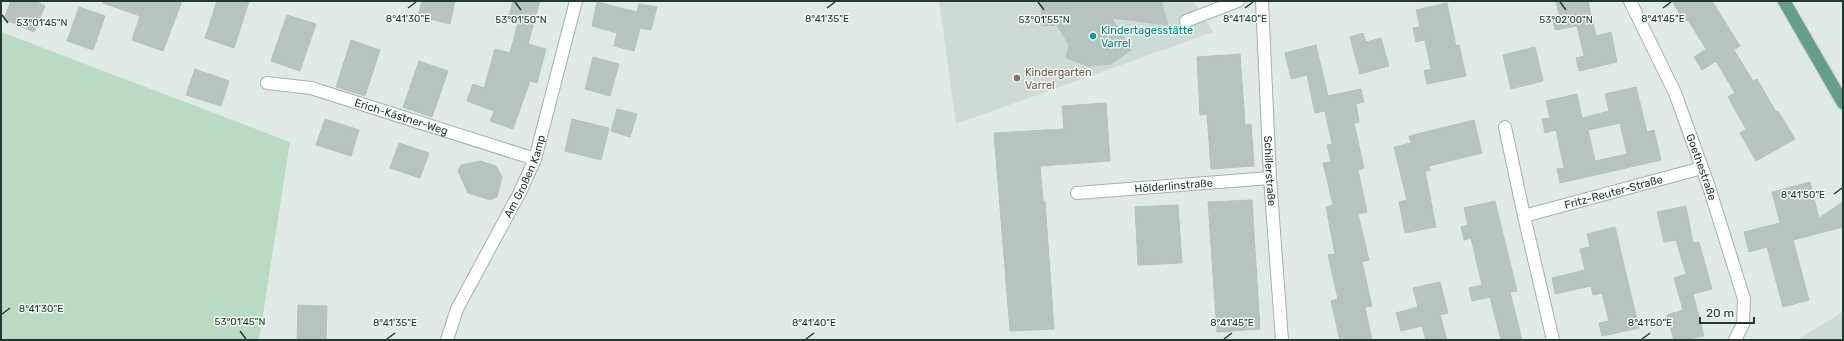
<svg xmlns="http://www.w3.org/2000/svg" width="1844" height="341" font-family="Rubik,sans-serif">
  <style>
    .built { fill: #cedad4 }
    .green { fill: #badbc1 }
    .building { fill: #b5c5be; stroke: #b3c3bc; fill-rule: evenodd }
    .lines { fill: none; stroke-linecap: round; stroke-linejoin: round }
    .minor-casing { stroke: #a3b2ac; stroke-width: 14 }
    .major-casing { stroke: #bdc4c2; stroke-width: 14 }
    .minor { stroke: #fff; stroke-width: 12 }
    .major { stroke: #669e8d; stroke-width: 12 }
    .ticks { fill: none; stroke: #223a32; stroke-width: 1.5 }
    .culture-dot { fill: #0f9aa8; stroke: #f0f7f3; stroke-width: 1.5 }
    .education-dot { fill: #8d6e63; stroke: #f0f7f3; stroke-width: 1.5 }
    .labels { text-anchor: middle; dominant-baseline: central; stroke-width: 3; stroke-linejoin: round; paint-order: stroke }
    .culture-label { font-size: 11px; fill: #0d838f; stroke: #f0f7f3; text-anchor: start }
    .education-label { font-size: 11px; fill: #785e54; stroke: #f0f7f3; text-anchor: start }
    .street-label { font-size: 11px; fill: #223a32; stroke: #f0f7f3 }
    .ticks-label { font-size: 10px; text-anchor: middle; fill: #223a32; stroke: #f0f7f3; stroke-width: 3; stroke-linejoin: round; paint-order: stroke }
  </style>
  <rect width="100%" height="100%" fill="#e0eae5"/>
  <!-- built -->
  <g class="built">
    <polygon points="939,1 1193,1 1213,32 956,124"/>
    <polygon points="1843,312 1843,340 1797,340"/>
  </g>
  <!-- green -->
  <polygon class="green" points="1,32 290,142 259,340 1,340"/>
  <!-- building -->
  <g class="building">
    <polygon points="11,1 35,1 45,6 34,32 4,19"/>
    <polygon points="103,1 182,1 163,51 132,40 140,16 103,3"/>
    <polygon points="217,1 249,1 234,48 205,38"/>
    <polygon points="422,1 455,1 450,24 418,16"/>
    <polygon points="513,1 540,1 528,44 546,49 537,83 530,81 513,129 490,121 494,111 467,101 473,84 484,88 495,49 510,53 519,19 509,16"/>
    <polygon points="1041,1 1161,1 1168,25 1112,18 1131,50 1111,64 1088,66 1066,58 1069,45 1057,25 1042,26"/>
    <polygon points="1556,1 1588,1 1596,36 1611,32 1617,62 1579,71 1576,58 1584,56 1577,26 1555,30 1552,17 1559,15"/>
    <polygon points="1672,1 1712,1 1740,46 1734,50 1753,81 1757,79 1776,112 1778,111 1795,139 1756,161 1740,133 1746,129 1728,97 1735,93 1716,61 1702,70 1694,57 1706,49 1688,20 1685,22"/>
    <polygon points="597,2 637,12 639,4 657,7 651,30 640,28 634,51 614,46 617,33 592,26"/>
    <polygon points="1447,3 1456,46 1459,45 1466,76 1427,84 1424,71 1431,69 1425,40 1416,42 1413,28 1420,27 1416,10"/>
    <polygon points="79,7 105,16 93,50 67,41"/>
    <polygon points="287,15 316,24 300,71 271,61"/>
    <polygon points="1363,33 1366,42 1381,38 1389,66 1360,74 1350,37"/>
    <polygon points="351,40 380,50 365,96 336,87"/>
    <polygon points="1316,45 1328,96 1361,89 1364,102 1356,104 1359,122 1354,123 1364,168 1358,170 1367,212 1358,214 1369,260 1362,262 1372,306 1365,307 1372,340 1340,340 1331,301 1338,299 1328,255 1335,254 1326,207 1333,205 1323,163 1331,162 1327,145 1332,144 1325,111 1315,113 1307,75 1291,79 1285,53"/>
    <polygon points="1535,47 1543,81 1511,89 1503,55"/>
    <polygon points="1240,54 1245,125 1251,124 1254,166 1211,169 1207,114 1200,115 1197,57"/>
    <polygon points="593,57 619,64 610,96 585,89"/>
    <polygon points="419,61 448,71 432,117 403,107"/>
    <polygon points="195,69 229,81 221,106 186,95"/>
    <path d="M1636,87L1647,132L1654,130L1661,160L1560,183L1557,169L1564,168L1556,130L1545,133L1542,119L1550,118L1546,101L1577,94L1582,118L1609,111L1605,94ZM1620,123L1627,154L1595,161L1588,130Z"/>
    <polygon points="1106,103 1110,161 1040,166 1043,201 1045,201 1054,329 1010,331 994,133 1064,129 1062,106"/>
    <polygon points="617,109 637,114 630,137 611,131"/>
    <polygon points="325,119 359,130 351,156 316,145"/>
    <polygon points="572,119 609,128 601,160 565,151"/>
    <polygon points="1474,120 1482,153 1429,166 1430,170 1425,171 1436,227 1405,233 1399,202 1407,200 1394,147 1411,143 1409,136"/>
    <polygon points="399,143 429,153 420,178 390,168"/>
    <polygon points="480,161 496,166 502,177 497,197 490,200 468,193 458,171 461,165"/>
    <polygon points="1810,182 1819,218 1843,202 1843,227 1793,240 1809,300 1783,307 1767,247 1749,252 1744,232 1780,223 1772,192"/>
    <polygon points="1252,200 1260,329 1217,332 1208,202"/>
    <polygon points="1495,201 1517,291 1510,292 1522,340 1501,340 1490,297 1472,301 1469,288 1482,285 1471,238 1464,240 1461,227 1468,225 1464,208"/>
    <polygon points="1178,205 1182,263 1138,265 1135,207"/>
    <polygon points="1686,206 1693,243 1699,242 1712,289 1693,294 1704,336 1686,340 1674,340 1667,315 1683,310 1674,278 1686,274 1676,240 1664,242 1657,212"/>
    <polygon points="1615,227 1639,328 1602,336 1599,323 1609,321 1602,293 1593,295 1591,286 1555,294 1552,278 1585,270 1580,249 1590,247 1587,234"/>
    <polygon points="1440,282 1448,313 1440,315 1447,340 1426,340 1422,326 1401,331 1396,313 1418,307 1413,288"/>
    <polygon points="298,305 327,306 326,340 297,340"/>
  </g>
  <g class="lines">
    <!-- minor casing -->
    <g class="minor-casing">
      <g id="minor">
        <path id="s1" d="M1262,1L1270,178L1282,340"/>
        <path id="s2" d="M1630,1L1675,93L1709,187L1744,299L1743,324L1735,340"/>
        <polyline points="1186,21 1238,1"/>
        <path id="s3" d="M267,83L311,88L535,159"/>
        <polyline points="1505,127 1524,216"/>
        <path id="s4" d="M1077,193L1270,178"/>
        <path id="s5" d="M447,340L457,309L520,192L535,159L576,1"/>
        <path id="s6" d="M1553,340L1524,216L1702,168"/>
      </g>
    </g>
    <!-- major casing -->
    <g class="major-casing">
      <polyline id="major" points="1784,1 1843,103"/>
    </g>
    <!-- minor -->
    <use href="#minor" class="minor"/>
    <!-- major -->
    <use href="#major" class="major"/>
  </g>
  <!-- ticks -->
  <path class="ticks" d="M515,2L521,10M1038,2L1044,10M1560,2L1566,10M408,8L416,2M827,8L835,2M1245,8L1253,2M1663,8L1671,2M2,15L8,23M1834,194L1842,188M2,314L10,308M240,331L246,339M387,339L395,333M806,339L814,333M1224,339L1232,333M1642,339L1650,333"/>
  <!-- markers -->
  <circle class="culture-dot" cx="1093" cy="36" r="4"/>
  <circle class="education-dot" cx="1017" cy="78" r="4"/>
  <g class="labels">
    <!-- culture labels -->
    <g class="culture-label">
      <text x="1101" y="30">Kindertagesstätte<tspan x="1101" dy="13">Varrel</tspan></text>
    </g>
    <!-- education labels -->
    <g class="education-label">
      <text x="1025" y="72">Kindergarten<tspan x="1025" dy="13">Varrel</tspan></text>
    </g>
    <!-- street labels -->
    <g class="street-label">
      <text stroke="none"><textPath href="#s3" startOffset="139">Erich-Kästner-Weg</textPath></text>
      <text stroke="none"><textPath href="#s2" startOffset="181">Goethestraße</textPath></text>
      <text stroke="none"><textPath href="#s1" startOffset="170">Schillerstraße</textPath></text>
      <text stroke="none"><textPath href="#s5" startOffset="182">Am Großen Kamp</textPath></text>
      <text stroke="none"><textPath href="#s4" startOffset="97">Hölderlinstraße</textPath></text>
      <text stroke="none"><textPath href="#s6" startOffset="220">Fritz-Reuter-Straße</textPath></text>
    </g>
  </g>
  <g class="ticks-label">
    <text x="827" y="22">8°41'35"E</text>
    <text x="1245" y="22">8°41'40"E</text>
    <text x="1663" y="22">8°41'45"E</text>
    <text x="408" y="22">8°41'30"E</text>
    <text x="521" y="23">53°01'50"N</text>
    <text x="1044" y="23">53°01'55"N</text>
    <text x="1566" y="23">53°02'00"N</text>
    <text x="42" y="26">53°01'45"N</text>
    <text x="1803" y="198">8°41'50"E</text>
    <text x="41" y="312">8°41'30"E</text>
    <text x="240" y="325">53°01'45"N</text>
    <text x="395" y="326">8°41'35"E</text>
    <text x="814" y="326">8°41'40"E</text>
    <text x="1232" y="326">8°41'45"E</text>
    <text x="1650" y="326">8°41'50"E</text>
  </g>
  <!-- border -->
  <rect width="1844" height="341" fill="none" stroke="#223a32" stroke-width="4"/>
  <!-- scale -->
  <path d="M1700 317v6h54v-6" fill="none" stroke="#223a32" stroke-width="2"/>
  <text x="1706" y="317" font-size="12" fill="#223a32" stroke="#f0f7f3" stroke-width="3" paint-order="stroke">20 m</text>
</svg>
